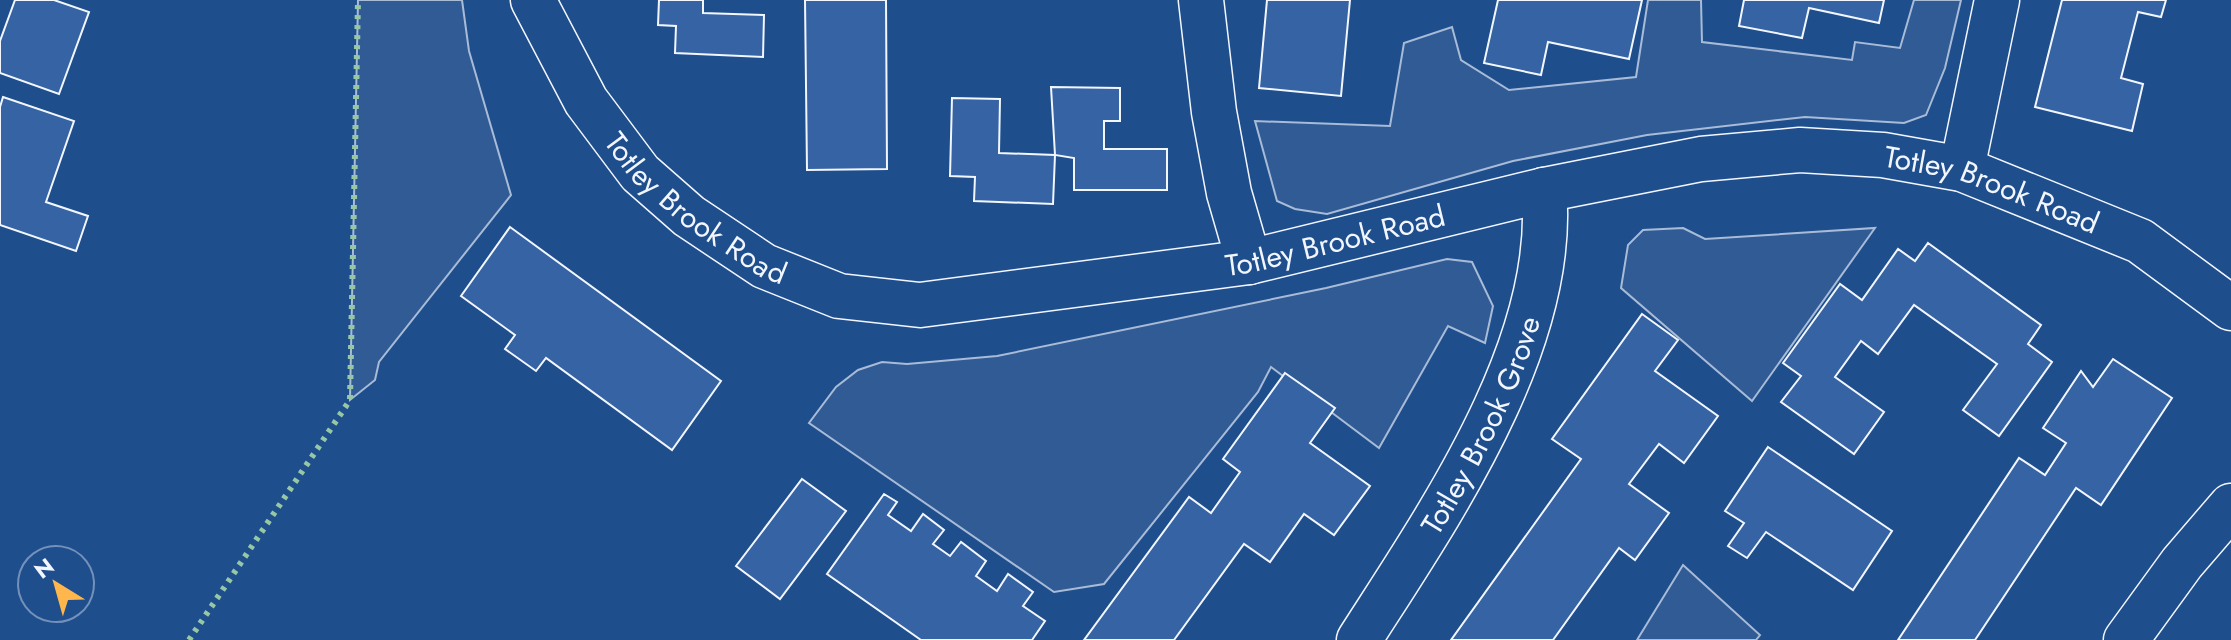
<svg xmlns="http://www.w3.org/2000/svg" width="2231" height="640" font-family="Jost,sans-serif">
  <style>
    .built { fill: #305b95; stroke: #a8bbd7; stroke-width: 2 }
    .building { fill: #3563a3; stroke: #f2f6ff; stroke-width: 2 }
    .lines { fill: none; stroke-linecap: round; stroke-linejoin: round }
    .street-casing { stroke: #f2f6ff; stroke-width: 47 }
    .street { stroke: #1f4e8c; stroke-width: 44 }
    .hedge { stroke: #97c8a6; stroke-width: 6; stroke-dasharray: 4 6; stroke-linecap: butt }
    .labels { text-anchor: middle; dominant-baseline: central; stroke-width: 6; stroke-linejoin: round; paint-order: stroke }
    .street-label { font-size: 30px; fill: #f2f6ff; stroke: #1f4e8c }
  </style>
  <rect width="100%" height="100%" fill="#1f4e8c"/>
  <!-- built -->
  <g class="built">
    <polygon points="358,0 462,0 469,51 511,195 379,362 375,380 350,400"/>
    <polygon points="1648,0 1701,0 1702,42 1852,60 1855,42 1900,48 1914,0 1961,0 1945,68 1926,115 1904,123 1805,117 1647,135 1513,161 1327,214 1295,209 1277,201 1255,121 1390,126 1404,43 1452,27 1461,60 1509,90 1636,77"/>
    <polygon points="1683,228 1705,239 1875,228 1752,401 1621,288 1628,245 1643,230"/>
    <polygon points="1447,259 1472,262 1493,306 1485,343 1448,326 1379,448 1271,367 1258,392 1104,584 1054,592 809,423 836,387 858,370 882,362 907,364 997,356 1326,288"/>
    <polygon points="1683,565 1760,635 1756,640 1637,640"/>
  </g>
  <!-- building -->
  <g class="building">
    <polygon points="15,0 54,0 89,12 59,94 0,73 0,41"/>
    <polygon points="659,0 703,0 703,13 764,15 763,57 675,53 676,26 658,25"/>
    <polygon points="805,0 886,0 887,169 807,170"/>
    <polygon points="1267,0 1350,0 1341,96 1259,88"/>
    <polygon points="1498,0 1642,0 1629,59 1548,42 1541,75 1484,63"/>
    <polygon points="1744,0 1884,0 1879,23 1809,8 1802,38 1739,26"/>
    <polygon points="2062,0 2166,0 2161,17 2138,12 2121,78 2143,84 2132,131 2035,107"/>
    <polygon points="1051,87 1120,88 1120,121 1104,121 1104,149 1167,149 1167,190 1074,190 1074,158 1055,155"/>
    <polygon points="3,97 74,121 46,202 88,216 76,251 0,225 0,107"/>
    <polygon points="952,98 1000,99 999,153 1055,155 1053,204 974,201 975,177 950,176"/>
    <polygon points="510,227 721,381 672,450 546,358 536,371 505,349 515,335 461,296"/>
    <polygon points="1928,243 2041,325 2028,344 2052,362 1999,436 1963,410 1997,364 1914,305 1878,354 1861,341 1835,377 1884,412 1854,454 1781,402 1801,376 1783,363 1840,284 1862,300 1898,249 1915,261"/>
    <polygon points="1642,314 1678,340 1655,371 1718,416 1684,463 1659,444 1629,484 1669,513 1635,560 1619,548 1553,640 1451,640 1581,459 1552,439"/>
    <polygon points="2113,359 2172,398 2101,505 2076,488 1975,640 1898,640 2019,458 2045,475 2066,443 2043,428 2081,371 2093,387"/>
    <polygon points="1285,373 1335,408 1310,443 1370,486 1334,535 1304,514 1270,562 1244,544 1174,640 1084,640 1189,497 1211,513 1240,472 1223,459"/>
    <polygon points="1768,447 1892,531 1853,590 1766,532 1747,558 1728,546 1744,523 1725,511"/>
    <polygon points="802,479 846,511 780,599 736,566"/>
    <polygon points="884,494 897,502 888,515 911,531 923,514 944,530 933,544 950,556 961,542 986,561 976,576 997,591 1008,574 1033,592 1023,606 1045,621 1032,640 921,640 827,574"/>
  </g>
  <g class="lines">
    <!-- street casing -->
    <g class="street-casing">
      <g id="street">
        <path id="s1" d="M533,0L586,101L640,173L689,216L764,266L839,296L920,305L1249,262L1544,190L1701,159L1800,150L1883,155L1962,169L2140,241L2231,308"/>
        <polyline points="1201,0 1214,112 1229,193 1249,262"/>
        <polyline points="1962,169 1997,0"/>
        <path id="s2" d="M1359,640C1439,515 1558,345 1544,190"/>
        <polyline points="2126,640 2182,563 2231,506"/>
      </g>
    </g>
    <!-- street -->
    <use href="#street" class="street"/>
    <!-- hedge -->
    <polyline class="hedge" points="189,640 350,400 358,0"/>
  </g>
  <g class="labels">
    <!-- street labels -->
    <g class="street-label">
      <text stroke="none"><textPath href="#s1" startOffset="1614">Totley Brook Road</textPath></text>
      <text stroke="none"><textPath href="#s1" startOffset="270">Totley Brook Road</textPath></text>
      <text stroke="none"><textPath href="#s1" startOffset="942">Totley Brook Road</textPath></text>
      <text stroke="none"><textPath href="#s2" startOffset="248">Totley Brook Grove</textPath></text>
    </g>
  </g>
  <!-- north arrow -->
  <g transform="translate(56 584) rotate(323)"><circle r="38" fill="#1f4e8c" stroke="#7391ba" stroke-width="2"/>
  <path d="M0-6L14 30L0 20L-14 30Z" fill="#ffb74d"/>
  <text y="-12" font-size="22" font-weight="bold" text-anchor="middle" fill="#f2f6ff">N</text>
  </g>
</svg>
